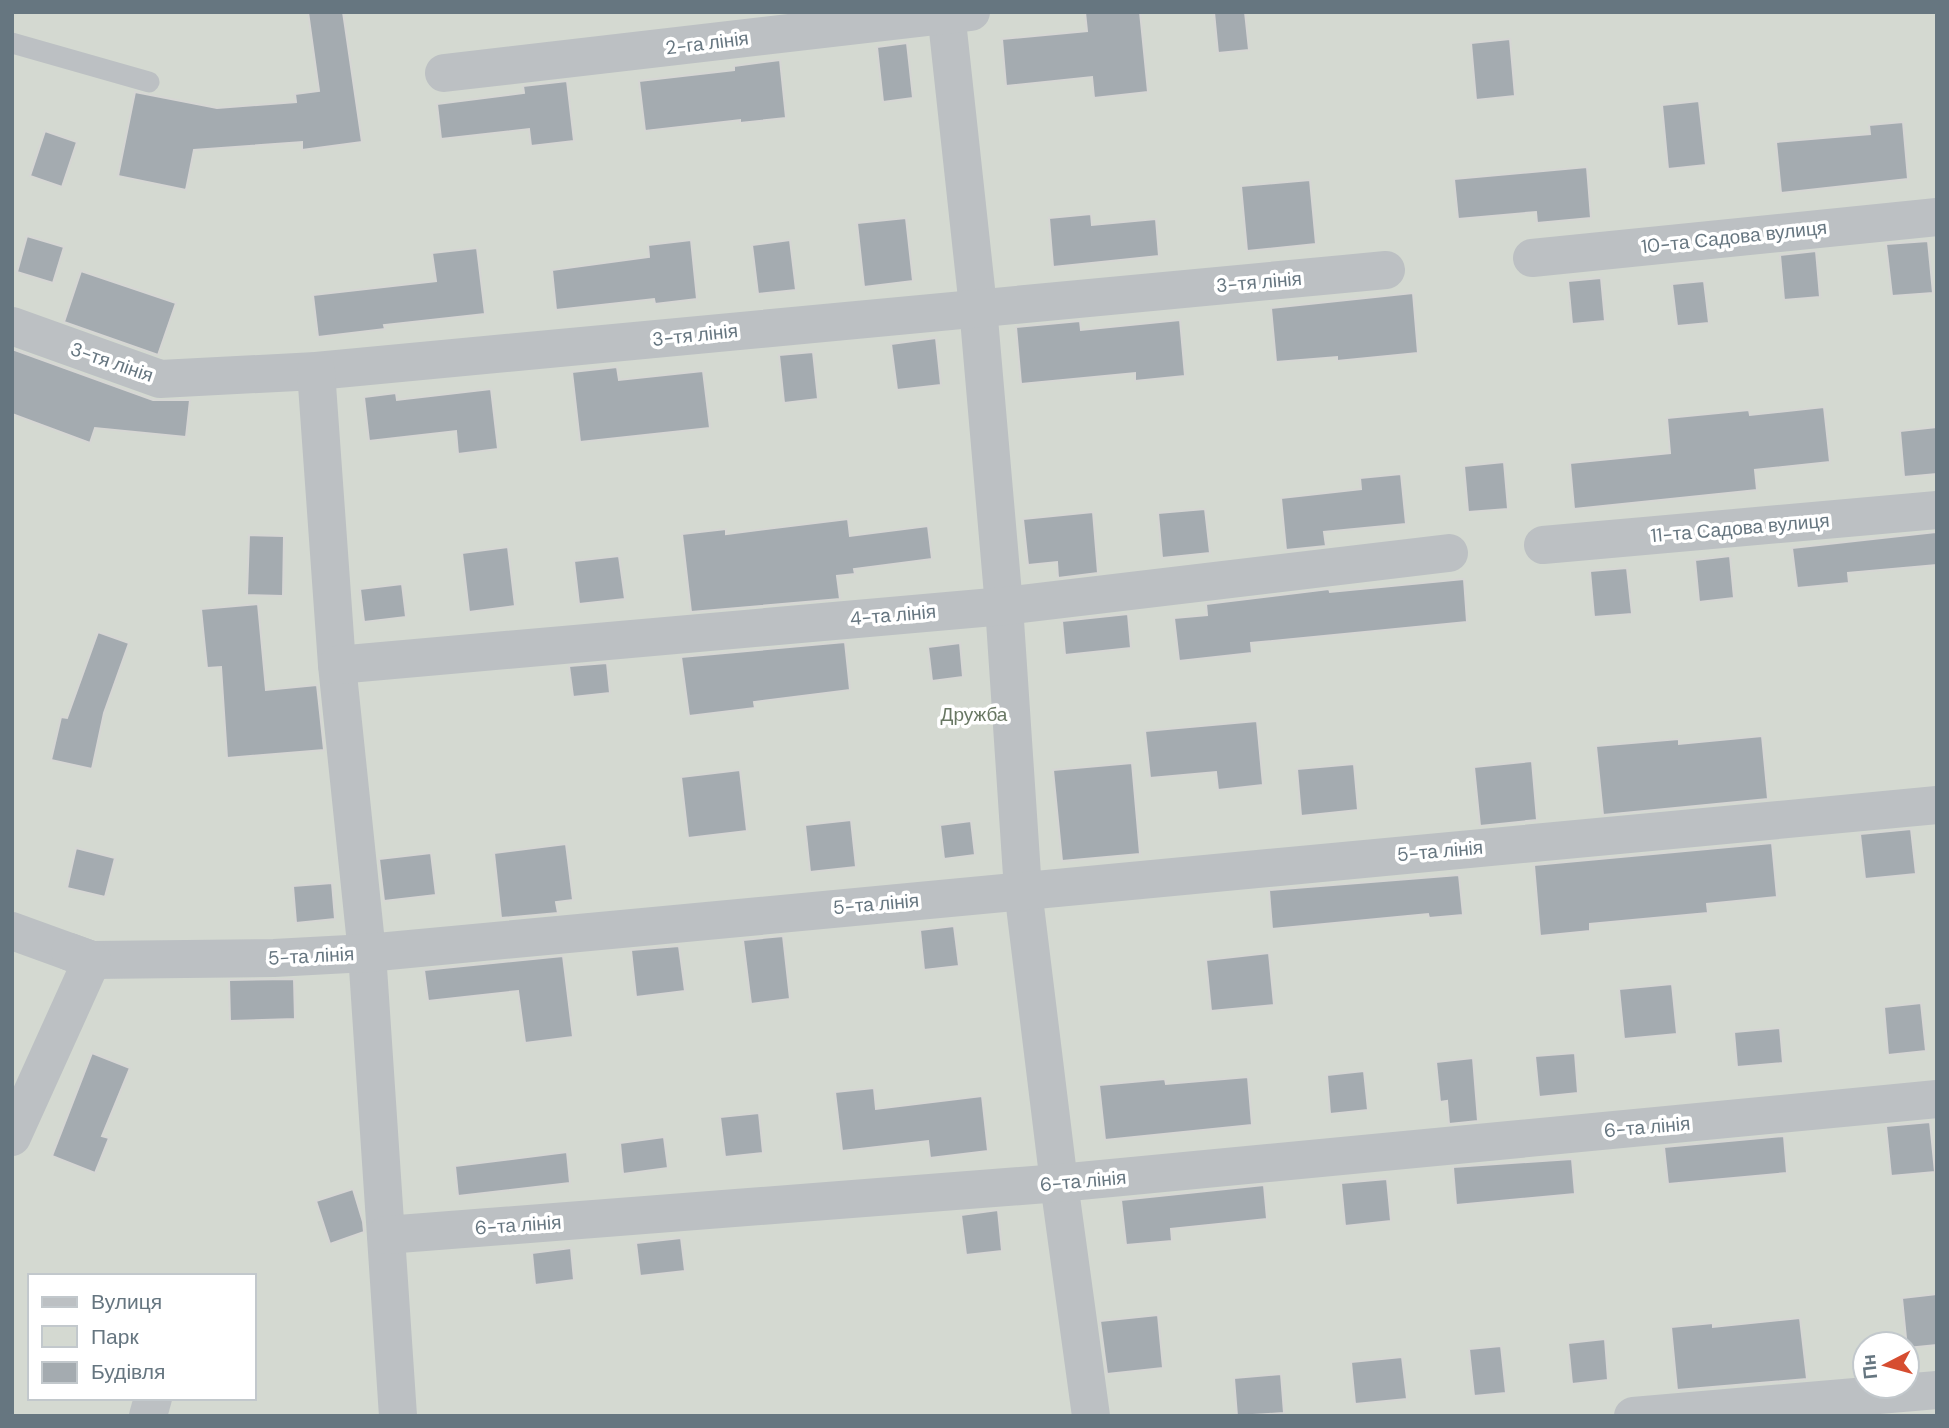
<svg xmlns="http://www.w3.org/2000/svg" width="1949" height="1428" font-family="'DM Sans',sans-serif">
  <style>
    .green { fill: #d4d9d1; fill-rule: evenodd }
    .building { fill: #a4abb0; stroke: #d6d6d4; stroke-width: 2 }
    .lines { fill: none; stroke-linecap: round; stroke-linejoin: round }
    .lane { stroke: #bcc0c3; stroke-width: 21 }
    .street { stroke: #bcc0c3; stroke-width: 38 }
    .labels { text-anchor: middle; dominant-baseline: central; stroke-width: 7; stroke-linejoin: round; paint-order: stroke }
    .street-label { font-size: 19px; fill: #667680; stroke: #fff }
    .park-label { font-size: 19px; fill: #697864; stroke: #fff }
  </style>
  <rect width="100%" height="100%" fill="#f5f4f1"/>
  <!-- green -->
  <path class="green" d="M12,12H1937V1416H12ZM30,1276H254V1398H30ZM1865,1344H1907V1386H1865Z"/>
  <!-- building -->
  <g class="building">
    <polygon points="308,12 343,12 362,142 302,150 302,142 194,150 186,190 118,176 135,92 217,108 296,102 295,94 319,91"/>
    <polygon points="1085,12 1140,12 1148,92 1094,98 1092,77 1006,86 1002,39 1087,31"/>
    <polygon points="1214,12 1245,12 1249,50 1218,53"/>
    <polygon points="1510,39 1515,96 1476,100 1471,43"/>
    <polygon points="907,43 913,98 883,102 877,47"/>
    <polygon points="780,60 786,118 740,123 740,120 645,131 639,81 734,70 734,66"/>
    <polygon points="567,81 574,141 531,146 529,129 441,139 437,104 524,93 523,86"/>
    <polygon points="1699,101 1706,165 1668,169 1662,105"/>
    <polygon points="1903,122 1908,179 1781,193 1776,142 1870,134 1869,125"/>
    <polygon points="45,131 77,142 62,187 30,176"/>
    <polygon points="1587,167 1591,218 1537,223 1536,212 1458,219 1454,179"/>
    <polygon points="1310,180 1316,244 1247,251 1241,186"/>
    <polygon points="1091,214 1092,225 1156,219 1159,256 1053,267 1049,218"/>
    <polygon points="906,218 913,281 864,287 857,223"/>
    <polygon points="27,236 64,247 53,283 17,272"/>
    <polygon points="691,240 697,299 655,304 654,299 556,310 552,270 649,257 648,245"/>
    <polygon points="790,240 796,290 758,294 752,245"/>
    <polygon points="1928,241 1933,293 1892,296 1886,244"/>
    <polygon points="477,248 485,314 384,325 385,329 318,337 313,295 436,281 432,253"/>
    <polygon points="1816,251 1820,297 1784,300 1780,255"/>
    <polygon points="81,271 176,303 158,355 64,322"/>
    <polygon points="1601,278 1605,321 1572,324 1568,281"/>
    <polygon points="1704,281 1709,323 1677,326 1672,284"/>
    <polygon points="1413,293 1418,353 1337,361 1337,357 1276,362 1271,308"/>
    <polygon points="1180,320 1185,376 1135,381 1135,373 1021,384 1016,327 1080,321 1081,330"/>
    <polygon points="936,338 941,385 897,390 891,344"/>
    <polygon points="12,349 153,400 190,400 186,437 95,428 90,443 12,414"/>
    <polygon points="813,352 818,399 784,403 779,355"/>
    <polygon points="617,367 619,380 703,371 710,428 580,442 572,372"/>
    <polygon points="491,389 498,449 458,454 456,431 369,441 364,397 396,393 397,400"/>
    <polygon points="1824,407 1830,462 1755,470 1757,490 1574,509 1570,463 1670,453 1667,418 1749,410 1750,415"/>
    <polygon points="1937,427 1937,474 1904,477 1900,431"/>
    <polygon points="1504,462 1508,509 1468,512 1464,466"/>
    <polygon points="1401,474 1406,524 1324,532 1326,546 1286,550 1281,498 1361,489 1360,478"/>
    <polygon points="1205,509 1210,553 1162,558 1158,513"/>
    <polygon points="1093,512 1098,573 1058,578 1057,562 1028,565 1023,519"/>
    <polygon points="848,519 850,536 928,526 932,559 854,569 855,574 837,576 840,599 691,612 682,534 726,529 726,534"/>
    <polygon points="1936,532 1937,565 1848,573 1849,583 1797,588 1792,548"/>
    <polygon points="249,535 284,536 283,596 247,595"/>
    <polygon points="508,547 515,606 469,612 462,553"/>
    <polygon points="619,556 625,599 579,604 574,561"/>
    <polygon points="1730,556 1734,598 1699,602 1695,560"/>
    <polygon points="1627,568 1632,614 1594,617 1590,571"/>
    <polygon points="1464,579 1467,622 1251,643 1252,653 1179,661 1174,618 1207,615 1206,604 1329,589 1330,592"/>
    <polygon points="402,584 406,617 364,622 360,589"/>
    <polygon points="258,604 266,690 317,685 324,750 227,758 221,667 207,668 201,609"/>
    <polygon points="1128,614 1131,648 1065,655 1062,621"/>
    <polygon points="98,632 129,643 104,713 92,769 51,760 61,717 67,718"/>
    <polygon points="845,642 850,690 754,702 755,708 689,716 681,657"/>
    <polygon points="960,643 963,677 932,681 928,647"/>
    <polygon points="607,663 610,693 573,697 569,666"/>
    <polygon points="1257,721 1263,785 1218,790 1216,772 1150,778 1145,731"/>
    <polygon points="1762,736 1768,799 1603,815 1596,746 1679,739 1679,744"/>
    <polygon points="1532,761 1537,820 1480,826 1474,767"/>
    <polygon points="1132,763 1140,854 1062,861 1053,770"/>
    <polygon points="1354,764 1358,810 1301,816 1297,769"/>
    <polygon points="740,770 747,831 688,838 681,777"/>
    <polygon points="851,820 856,867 810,872 805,825"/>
    <polygon points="971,821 975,855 944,859 940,825"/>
    <polygon points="1911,829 1916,874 1865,879 1860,834"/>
    <polygon points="1772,843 1777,897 1707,904 1708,913 1590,924 1590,931 1540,936 1534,865"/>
    <polygon points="566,844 573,900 556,902 558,913 501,918 494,853"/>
    <polygon points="76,848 115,858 105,897 67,888"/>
    <polygon points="431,853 436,895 384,901 379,859"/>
    <polygon points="1459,875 1463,915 1429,918 1428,914 1272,929 1269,890"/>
    <polygon points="332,883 335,919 296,923 293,886"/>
    <polygon points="954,926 959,966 924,970 920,930"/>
    <polygon points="783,936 790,999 751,1004 743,940"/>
    <polygon points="679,946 685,991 636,997 631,950"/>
    <polygon points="1269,953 1274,1005 1211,1011 1206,960"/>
    <polygon points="563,956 573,1037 525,1043 518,991 428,1001 424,970"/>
    <polygon points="294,979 295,1019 230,1021 229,980"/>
    <polygon points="1672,984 1677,1034 1624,1039 1619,989"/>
    <polygon points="1921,1003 1926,1051 1888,1055 1884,1007"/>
    <polygon points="1780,1028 1783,1063 1737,1067 1734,1032"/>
    <polygon points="92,1053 130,1068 102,1136 109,1138 95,1173 52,1156"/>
    <polygon points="1575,1053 1578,1093 1539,1097 1535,1056"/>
    <polygon points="1473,1058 1478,1121 1449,1124 1447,1101 1440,1102 1436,1062"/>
    <polygon points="1364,1071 1368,1110 1330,1114 1327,1075"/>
    <polygon points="1248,1077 1252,1125 1105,1140 1099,1085 1165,1079 1166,1084"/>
    <polygon points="874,1088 876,1109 982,1096 988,1151 930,1158 928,1141 842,1151 835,1092"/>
    <polygon points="759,1113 763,1153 725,1157 720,1117"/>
    <polygon points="1930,1122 1935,1172 1891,1176 1886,1126"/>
    <polygon points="1784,1136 1787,1173 1668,1184 1664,1147"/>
    <polygon points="664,1137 668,1168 623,1174 620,1143"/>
    <polygon points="567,1152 570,1183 458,1196 455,1166"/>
    <polygon points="1572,1159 1575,1194 1456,1205 1453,1167"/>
    <polygon points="1387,1179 1391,1221 1345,1226 1341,1183"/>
    <polygon points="1264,1185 1267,1219 1171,1229 1172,1241 1126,1245 1121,1200"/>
    <polygon points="353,1189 363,1222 364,1232 330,1244 316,1201"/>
    <polygon points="998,1210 1002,1251 966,1255 961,1215"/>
    <polygon points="681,1238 685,1271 640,1276 636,1243"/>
    <polygon points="571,1248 574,1280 535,1285 532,1253"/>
    <polygon points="1937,1294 1937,1345 1907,1348 1902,1298"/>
    <polygon points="1158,1315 1163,1368 1107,1374 1100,1321"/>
    <polygon points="1800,1318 1807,1379 1677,1390 1671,1327 1713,1323 1713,1327"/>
    <polygon points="1605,1339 1608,1380 1572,1384 1568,1343"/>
    <polygon points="1501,1346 1506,1393 1474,1396 1469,1349"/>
    <polygon points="1402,1357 1407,1399 1355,1404 1351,1362"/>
    <polygon points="1281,1374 1284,1413 1237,1416 1234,1378"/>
  </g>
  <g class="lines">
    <!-- lane -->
    <polyline class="lane" points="12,43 149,82"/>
    <!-- street -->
    <g class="street">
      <polyline points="946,12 978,307 1004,606 1023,890 1059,1183 1091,1416"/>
      <polyline points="444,73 971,12"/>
      <polyline points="1532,258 1937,217"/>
      <polyline points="12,326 160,379 316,371 1386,270"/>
      <polyline points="316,371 337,665 367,953 398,1416"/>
      <polyline points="1543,545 1937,510"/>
      <polyline points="337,665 1004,606 1449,553"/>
      <polyline points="12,931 92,960 274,958 367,953 1937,805"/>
      <polyline points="12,1137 92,960 70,952"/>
      <polyline points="386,1235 1059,1183 1937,1099"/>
      <polyline points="148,1416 153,1398"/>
      <polyline points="1633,1416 1937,1390"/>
    </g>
  </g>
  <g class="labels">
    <!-- street labels -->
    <g class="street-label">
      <text transform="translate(707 43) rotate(-7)">2-га лінія</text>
      <text transform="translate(1734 237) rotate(-6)">10-та Садова вулиця</text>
      <text transform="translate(1259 282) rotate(-5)">3-тя лінія</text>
      <text transform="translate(695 335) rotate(-6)">3-тя лінія</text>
      <text transform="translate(112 362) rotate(19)">3-тя лінія</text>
      <text transform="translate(1740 528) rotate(-5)">11-та Садова вулиця</text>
      <text transform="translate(893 615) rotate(-5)">4-та лінія</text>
      <text transform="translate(1440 851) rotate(-5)">5-та лінія</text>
      <text transform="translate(876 904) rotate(-5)">5-та лінія</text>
      <text transform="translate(311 956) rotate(-3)">5-та лінія</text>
      <text transform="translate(1647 1127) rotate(-5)">6-та лінія</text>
      <text transform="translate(1083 1181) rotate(-5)">6-та лінія</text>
      <text transform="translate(518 1225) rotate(-4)">6-та лінія</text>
    </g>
    <!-- park labels -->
    <g class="park-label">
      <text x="974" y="714">Дружба</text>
    </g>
  </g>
  <!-- border -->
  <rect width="1949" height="1428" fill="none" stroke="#667680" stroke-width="28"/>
  <!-- legend -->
  <rect x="28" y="1274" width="228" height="126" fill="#ffffff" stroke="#c2c8cc" stroke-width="2"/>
  <rect x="42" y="1297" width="35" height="10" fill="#bcc0c3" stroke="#c2c8cc" stroke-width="2"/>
  <text x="91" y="1309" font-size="21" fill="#667680">Вулиця</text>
  <rect x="42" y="1326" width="35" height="21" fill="#d4d9d1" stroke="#c2c8cc" stroke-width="2"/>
  <text x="91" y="1344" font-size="21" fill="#667680">Парк</text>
  <rect x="42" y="1362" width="35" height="21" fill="#a4abb0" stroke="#c2c8cc" stroke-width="2"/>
  <text x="91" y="1379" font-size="21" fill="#667680">Будівля</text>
  <!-- north arrow -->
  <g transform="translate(1886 1365) rotate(264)"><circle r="33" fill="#ffffff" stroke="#c2c8cc" stroke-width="2"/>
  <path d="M0-5L12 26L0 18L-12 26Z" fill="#d64d30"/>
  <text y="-10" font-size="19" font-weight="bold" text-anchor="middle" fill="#667680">Пн</text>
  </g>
</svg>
